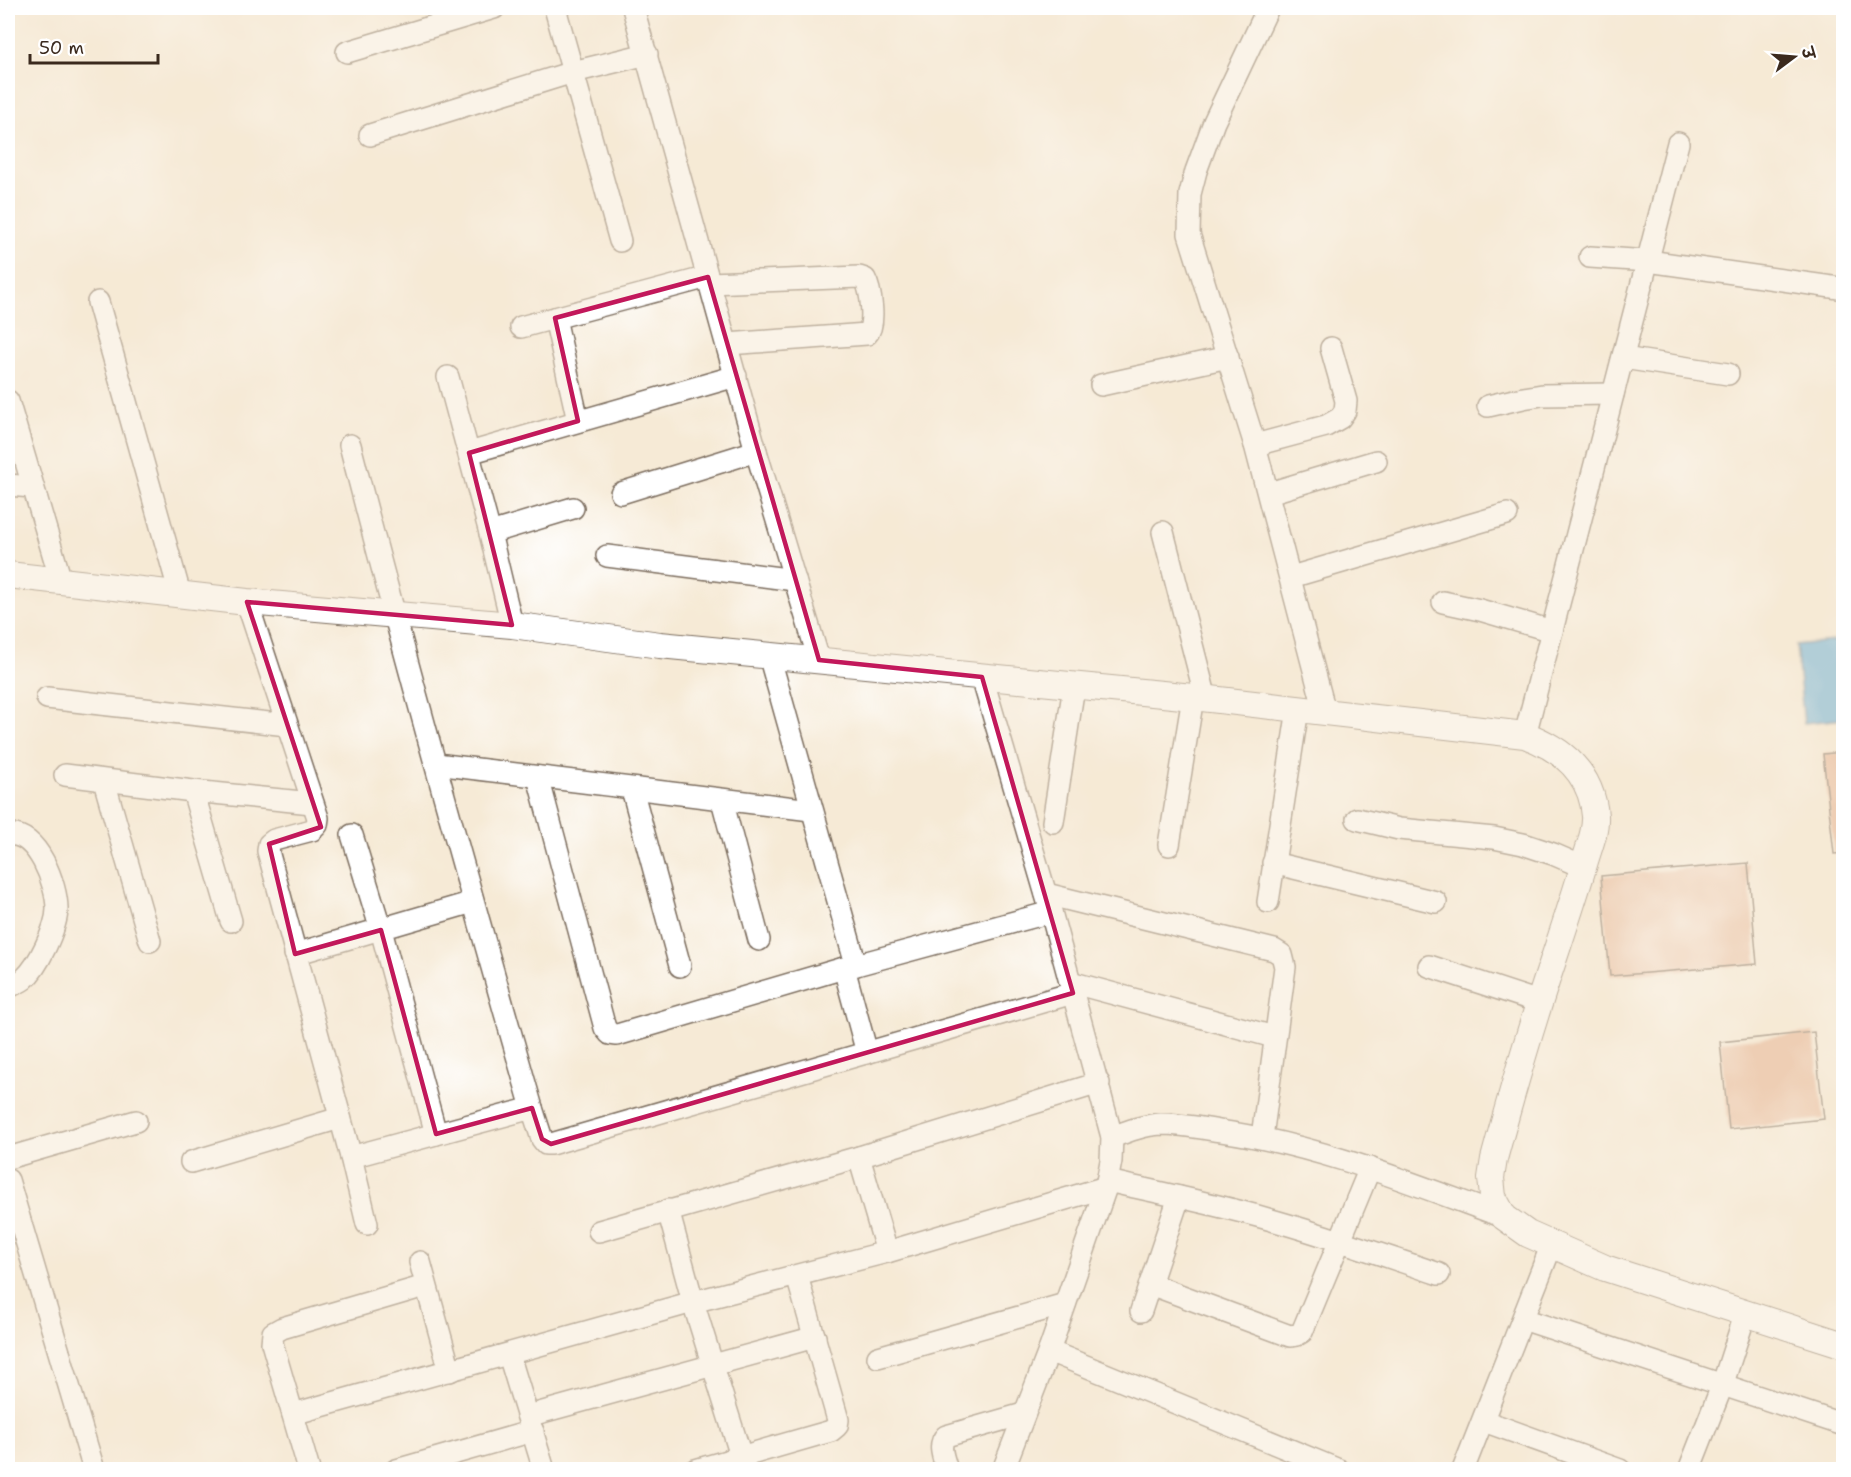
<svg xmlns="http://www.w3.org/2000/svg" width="1851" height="1477" font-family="'Shantell Sans','Playpen Sans Deva',sans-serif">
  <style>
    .water { fill: #61adda; stroke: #4e6c7c; stroke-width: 1.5 }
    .building { fill: #e4ad8c }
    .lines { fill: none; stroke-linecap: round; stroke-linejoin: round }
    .minor-casing { stroke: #7c6d5e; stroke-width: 24 }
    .tertiary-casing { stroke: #7c6d5e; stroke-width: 28 }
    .minor { stroke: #fff; stroke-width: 21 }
    .tertiary { stroke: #fff; stroke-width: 26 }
    .marked { fill: none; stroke: #c2185b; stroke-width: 4.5; stroke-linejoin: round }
  </style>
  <rect width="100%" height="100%" fill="#fff"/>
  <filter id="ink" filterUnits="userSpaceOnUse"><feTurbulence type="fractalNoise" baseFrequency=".0167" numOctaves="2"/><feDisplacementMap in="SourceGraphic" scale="12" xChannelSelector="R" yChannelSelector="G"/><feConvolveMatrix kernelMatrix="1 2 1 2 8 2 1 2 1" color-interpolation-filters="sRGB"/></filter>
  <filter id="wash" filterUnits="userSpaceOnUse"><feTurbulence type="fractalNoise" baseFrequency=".008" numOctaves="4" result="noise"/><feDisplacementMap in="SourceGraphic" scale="24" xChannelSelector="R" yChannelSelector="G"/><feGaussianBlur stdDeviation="1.35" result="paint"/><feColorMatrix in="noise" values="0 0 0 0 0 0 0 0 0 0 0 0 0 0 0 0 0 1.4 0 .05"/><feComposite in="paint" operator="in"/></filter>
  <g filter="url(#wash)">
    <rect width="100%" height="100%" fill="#f6ead6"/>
    <!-- water -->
    <polygon class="water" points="1843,640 1843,719 1804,723 1796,645"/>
    <g id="blocks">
      <!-- building -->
      <g class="building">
        <polygon points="1844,752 1844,853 1834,854 1823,754"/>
        <polygon points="1748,863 1757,964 1610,976 1601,876"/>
        <polygon points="1814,1032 1824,1119 1729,1129 1720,1042"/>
      </g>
    </g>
  </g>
  <g filter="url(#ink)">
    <use href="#blocks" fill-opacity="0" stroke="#7c6d5e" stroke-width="1.5"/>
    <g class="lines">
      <!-- minor casing -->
      <g class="minor-casing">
        <g id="minor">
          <polyline points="555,8 620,241"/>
          <polyline points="633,8 756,451 819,660"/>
          <polyline points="1268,8 1214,122 1196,171 1190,194 1189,234 1255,445 1325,712"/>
          <polyline points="347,52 494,8"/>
          <polyline points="370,135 573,72 647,54"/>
          <polyline points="1590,257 1648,261 1839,288"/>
          <path d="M710,283L859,277L865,279C871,290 876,325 867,334L727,344"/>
          <polyline points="98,302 180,594"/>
          <polyline points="555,318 578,421"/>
          <polyline points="521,327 708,277"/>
          <polyline points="1623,358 1728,374"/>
          <polyline points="448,377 490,533 512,625"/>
          <polyline points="1101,385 1228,357"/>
          <polyline points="8,401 61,581"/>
          <polyline points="1488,406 1523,398 1542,395 1613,394"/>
          <path d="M350,445C407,667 469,888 532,1108L542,1139L546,1144H551L1073,993"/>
          <polyline points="1255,445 1326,426 1340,418 1345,411 1346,401 1331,348"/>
          <polyline points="469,453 736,376"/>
          <polyline points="8,485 32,487"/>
          <polyline points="621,493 756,451"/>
          <polyline points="1269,493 1376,461"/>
          <polyline points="1163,532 1206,699"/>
          <polyline points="490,533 573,508"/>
          <polyline points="607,556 795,580"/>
          <polyline points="1291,577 1507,514"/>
          <polyline points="247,602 318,818 317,825 312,830 274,840 269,844 268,851 351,1157 367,1224"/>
          <polyline points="1443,602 1480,610 1552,631"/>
          <polyline points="769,655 856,965 1051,912"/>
          <polyline points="982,677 1051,912 1112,1137 1111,1161 1106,1187 1049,1351 1003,1470"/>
          <polyline points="47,698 287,725"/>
          <polyline points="1525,735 1678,143"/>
          <polyline points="436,764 811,810"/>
          <polyline points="65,775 193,791 312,803"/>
          <polyline points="538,777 605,1028 610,1034 617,1035 844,968"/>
          <polyline points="104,781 150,941"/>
          <polyline points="632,789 680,966"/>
          <polyline points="193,791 231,921"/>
          <polyline points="722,800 759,940"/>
          <polyline points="1357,819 1399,829 1494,838 1523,844 1553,854 1583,867"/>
          <polyline points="1053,822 1074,686"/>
          <path d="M8,835C37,830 57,885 57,909C57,927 38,967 24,979C20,982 13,985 8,987"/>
          <polyline points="352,835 381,930 436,1134"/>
          <polyline points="1169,845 1193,697"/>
          <polyline points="1273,863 1436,902"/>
          <polyline points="1046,894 1274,950 1282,955 1285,967 1262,1137"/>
          <polyline points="1268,902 1298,709"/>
          <polyline points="295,954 473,902"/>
          <polyline points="856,965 844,968 867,1053"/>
          <polyline points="1429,966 1539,1002"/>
          <polyline points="1070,982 1274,1037"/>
          <path d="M1112,1137C1128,1131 1144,1125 1161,1124C1181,1124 1201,1128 1220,1131C1318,1145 1411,1183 1504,1217"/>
          <polyline points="351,1157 532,1108"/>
          <polyline points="859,1157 887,1252"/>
          <polyline points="8,1158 136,1121"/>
          <polyline points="191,1162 340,1118"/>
          <polyline points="8,1180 94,1470"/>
          <path d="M1107,1181C1161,1193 1215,1204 1268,1219C1326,1235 1382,1255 1439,1274"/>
          <polyline points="668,1210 693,1302 745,1469"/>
          <polyline points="599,1231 859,1157 1099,1083"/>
          <polyline points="420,1262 450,1371"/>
          <polyline points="1150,1284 1290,1336 1297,1335 1302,1332 1370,1168"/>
          <polyline points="1141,1311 1179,1197"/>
          <polyline points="1523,1319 1844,1425"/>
          <polyline points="1049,1351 1339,1470"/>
          <polyline points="509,1355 544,1470"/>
          <polyline points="878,1357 1065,1304"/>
          <polyline points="293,1414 693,1302 887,1252 1106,1187"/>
          <polyline points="528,1416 815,1337"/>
          <polyline points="1484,1421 1620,1470"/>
          <polyline points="309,1470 272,1343 273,1333 282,1328 425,1286"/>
          <polyline points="396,1470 533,1431"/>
          <polyline points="695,1470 831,1431 837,1426 838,1420 797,1276"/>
          <path d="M947,1470C944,1459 937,1445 946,1436L1023,1414"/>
          <polyline points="1463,1470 1552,1244"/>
          <polyline points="1689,1470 1722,1386 1745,1315"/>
        </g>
      </g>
      <!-- tertiary casing -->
      <g class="tertiary-casing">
        <path id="tertiary" d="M8,575L247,602L512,625L660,645L1193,697L1525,735C1563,749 1592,774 1595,816C1596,831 1589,847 1585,861C1575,895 1564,928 1553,961C1531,1026 1512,1092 1494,1159L1491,1178L1493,1197L1504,1217L1528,1234L1605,1268L1844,1345"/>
      </g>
      <!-- minor -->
      <use href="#minor" class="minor"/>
      <!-- tertiary -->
      <use href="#tertiary" class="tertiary"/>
    </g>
  </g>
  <!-- marked area -->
  <path d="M0 0H1851V1477H0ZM708,277L819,660L982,677L1073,993L551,1144L542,1139L532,1108L436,1134L381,930L295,954L269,844L321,827L247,602L512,625L469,453L578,421L555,318Z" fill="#f6ead6" fill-opacity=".55" fill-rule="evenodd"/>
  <path class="marked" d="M708,277L819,660L982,677L1073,993L551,1144L542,1139L532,1108L436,1134L381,930L295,954L269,844L321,827L247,602L512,625L469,453L578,421L555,318Z"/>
  <!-- margin -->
  <rect width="1851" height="1477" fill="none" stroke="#fff" stroke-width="30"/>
  <!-- north arrow -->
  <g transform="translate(1794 57) rotate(74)" stroke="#ffffff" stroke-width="4.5" paint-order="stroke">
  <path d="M0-4.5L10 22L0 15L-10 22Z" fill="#3b2a1e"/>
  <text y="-9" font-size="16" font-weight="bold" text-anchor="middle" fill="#3b2a1e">उ</text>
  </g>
  <!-- scale -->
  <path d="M30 54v9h128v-9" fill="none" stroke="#3b2a1e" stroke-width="3"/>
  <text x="39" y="54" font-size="18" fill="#3b2a1e" stroke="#ffffff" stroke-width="4.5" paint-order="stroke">50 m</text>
</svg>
